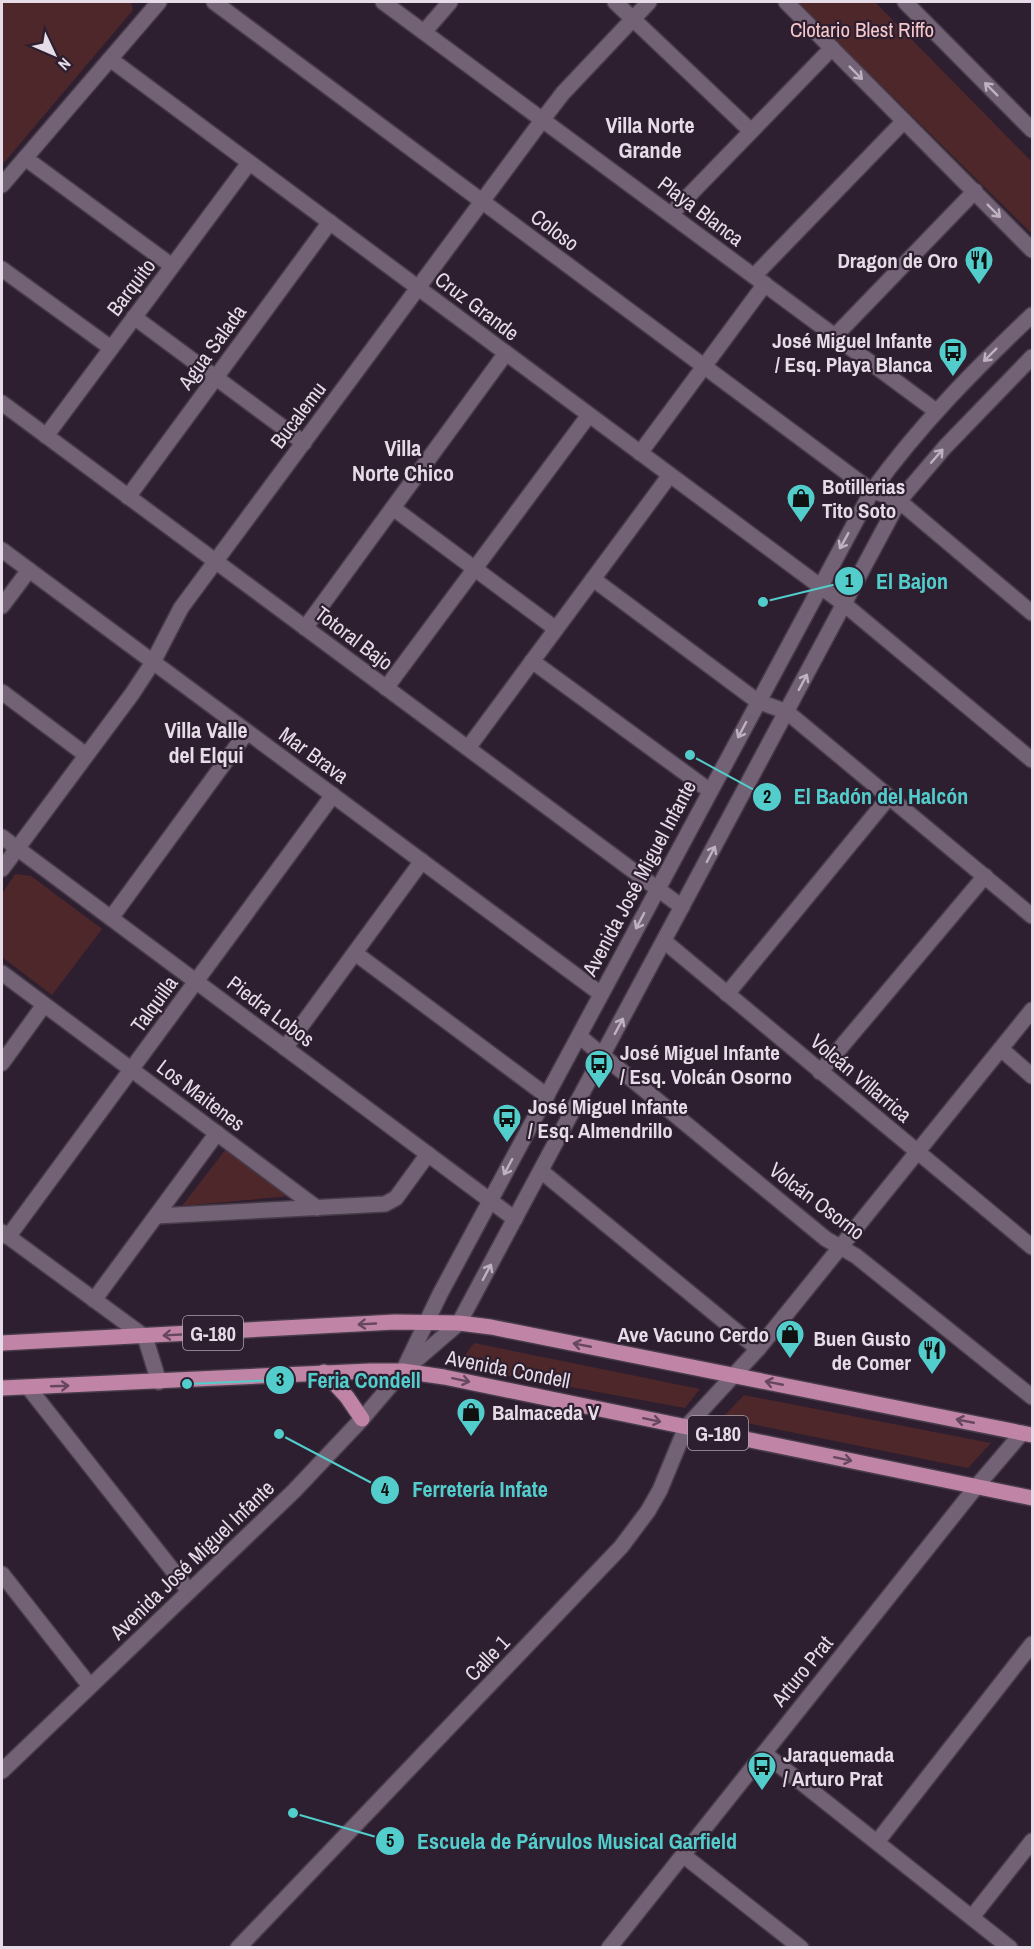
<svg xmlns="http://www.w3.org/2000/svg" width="1034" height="1949" font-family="'Archivo Narrow',sans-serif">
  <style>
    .green { fill: #4e272b }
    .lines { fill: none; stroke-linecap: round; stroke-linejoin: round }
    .minor-casing { stroke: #473b49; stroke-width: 18 }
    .tertiary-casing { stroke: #473b49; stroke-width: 18 }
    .secondary-casing { stroke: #473b49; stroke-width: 18 }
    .primary-casing { stroke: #473b49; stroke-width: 18 }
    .minor { stroke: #736275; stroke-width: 15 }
    .tertiary { stroke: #736275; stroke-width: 15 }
    .secondary { stroke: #736275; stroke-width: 15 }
    .primary { stroke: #bf84a6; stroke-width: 15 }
    .oneway { stroke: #beb1c0 }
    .oneway2 { stroke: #67475f }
    .labels { text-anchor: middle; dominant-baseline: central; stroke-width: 4.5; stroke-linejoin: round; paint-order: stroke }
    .shield { fill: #2d1f2f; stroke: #aea3b0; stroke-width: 1.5 }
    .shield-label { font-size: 20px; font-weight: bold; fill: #e6dce8 }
    .park-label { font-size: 21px; fill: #f6c7ca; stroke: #2d1f2f }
    .street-label { font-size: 21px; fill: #e6dce8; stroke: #2d1f2f }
    .poi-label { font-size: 21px; font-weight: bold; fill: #e6dce8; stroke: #2d1f2f; text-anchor: start }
    .neighbourhood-label { font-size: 22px; font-weight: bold; fill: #e6dce8; stroke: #2d1f2f }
    .leader { fill: none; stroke: #52cdcc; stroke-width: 2 }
    .callout-dot { fill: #52cdcc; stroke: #2d1f2f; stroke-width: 2 }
    .mark-label { font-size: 18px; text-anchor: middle; font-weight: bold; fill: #111 }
    .callout-label { font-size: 22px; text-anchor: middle; font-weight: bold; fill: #52cdcc; stroke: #2d1f2f; stroke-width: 4.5; stroke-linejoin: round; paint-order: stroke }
  </style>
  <rect width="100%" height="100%" fill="#2d1f2f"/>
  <!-- green -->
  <g class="green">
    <polygon points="2,2 131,2 133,10 2,165"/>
    <polygon points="797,2 875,2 1032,162 1032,234"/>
    <polygon points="15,874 31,876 102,929 52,995 2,957 2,894"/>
    <polygon points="226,1149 290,1196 182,1206"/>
    <polygon points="474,1343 700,1389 685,1408 457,1366"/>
    <polygon points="744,1395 991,1443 968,1468 722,1418"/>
  </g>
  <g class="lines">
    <!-- minor casing -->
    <g class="minor-casing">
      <g id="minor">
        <polyline points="214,2 869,489 899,501 1032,613"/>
        <polyline points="383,2 936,411"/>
        <polyline points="615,2 751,131"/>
        <polyline points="424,32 450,2"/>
        <polyline points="110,59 844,604 1032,760"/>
        <polyline points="25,158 172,266"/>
        <polyline points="671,214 832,48"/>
        <polyline points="2,269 111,348"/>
        <polyline points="754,276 904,121"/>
        <polyline points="134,317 304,443"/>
        <polyline points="835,336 975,191"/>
        <polyline points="2,403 682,907"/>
        <polyline points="46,436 249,163"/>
        <polyline points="640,453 765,284"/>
        <polyline points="128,497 330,222"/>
        <polyline points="393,508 556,629"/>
        <polyline points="2,550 601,994"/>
        <polyline points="593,579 757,701 787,712 1032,916"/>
        <polyline points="2,606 29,570"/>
        <polyline points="305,628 506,353"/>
        <polyline points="532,661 710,791"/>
        <polyline points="386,688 589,415"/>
        <polyline points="2,692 86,755"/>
        <polyline points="468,748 670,475"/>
        <polyline points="2,837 515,1219"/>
        <polyline points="2,869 132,694 153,662 181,608 543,119 563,93 649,2"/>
        <polyline points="111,918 247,732"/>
        <polyline points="664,941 1032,1247"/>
        <polyline points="355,953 547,1096"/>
        <polyline points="2,973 317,1208"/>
        <polyline points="727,994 889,797"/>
        <polyline points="579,1036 826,1239 856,1256 1032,1397"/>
        <polyline points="285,1048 422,861"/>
        <polyline points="1001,1049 1032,1076"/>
        <polyline points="2,1063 44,1005"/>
        <polyline points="820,1072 985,876"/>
        <polyline points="541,1171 758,1349"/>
        <polyline points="156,1216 385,1204 396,1198 428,1154"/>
        <polyline points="2,1232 145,1337 159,1382"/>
        <polyline points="8,1237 333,795"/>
        <polyline points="94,1300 217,1133"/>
        <polyline points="28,1387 189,1591"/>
        <polyline points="2,1574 90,1686"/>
        <polyline points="764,1753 1010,1948"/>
        <polyline points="877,1842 1032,1644"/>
        <polyline points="683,1855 801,1948"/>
        <polyline points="972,1917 1032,1841"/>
        <polyline points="238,1948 621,1547 648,1511 660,1490 686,1427 758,1349 1032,1010"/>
      </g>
    </g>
    <!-- tertiary casing -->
    <g class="tertiary-casing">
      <g id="tertiary">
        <polyline points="786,2 1032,250"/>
        <polyline points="905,2 1032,130"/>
        <polyline points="2,185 159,2"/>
        <polyline points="2,1771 294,1491 362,1419 403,1371"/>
        <polyline points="609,1948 976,1487 1022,1433"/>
      </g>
    </g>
    <!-- secondary casing -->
    <g class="secondary-casing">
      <g id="secondary">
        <polyline points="408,1367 459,1323 899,501 945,447 1032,357"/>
        <path d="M403,1371L440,1294L872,491C919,426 974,370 1032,315"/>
      </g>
    </g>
    <!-- primary casing -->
    <g class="primary-casing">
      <g id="primary">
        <polyline points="2,1343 395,1322 459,1323 491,1327 1032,1435"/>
        <polyline points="324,1372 347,1397 362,1419"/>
        <polyline points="2,1388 370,1371 403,1371 444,1377 1032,1498"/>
      </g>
    </g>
    <!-- minor -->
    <use href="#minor" class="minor"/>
    <!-- tertiary -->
    <use href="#tertiary" class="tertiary"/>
    <!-- secondary -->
    <use href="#secondary" class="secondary"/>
    <!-- primary -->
    <use href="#primary" class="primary"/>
  </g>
  <!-- one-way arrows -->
  <defs><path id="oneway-shaft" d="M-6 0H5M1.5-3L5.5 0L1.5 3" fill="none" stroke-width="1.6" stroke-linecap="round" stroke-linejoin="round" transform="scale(1.5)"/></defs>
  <g class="oneway">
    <use href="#oneway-shaft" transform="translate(856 73) rotate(45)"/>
    <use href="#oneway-shaft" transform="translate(991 89) rotate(-135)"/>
    <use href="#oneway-shaft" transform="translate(994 211) rotate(45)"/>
    <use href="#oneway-shaft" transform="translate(990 355) rotate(135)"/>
    <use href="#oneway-shaft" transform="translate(937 456) rotate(-49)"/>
    <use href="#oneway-shaft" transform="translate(844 541) rotate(119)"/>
    <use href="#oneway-shaft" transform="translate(803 682) rotate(-62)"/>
    <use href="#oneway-shaft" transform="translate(742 730) rotate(118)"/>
    <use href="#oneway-shaft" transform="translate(711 854) rotate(-62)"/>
    <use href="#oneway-shaft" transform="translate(640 921) rotate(118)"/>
    <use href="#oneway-shaft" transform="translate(619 1026) rotate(-62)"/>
    <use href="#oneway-shaft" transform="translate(508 1167) rotate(118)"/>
    <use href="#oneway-shaft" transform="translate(487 1272) rotate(-62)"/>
  </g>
  <g class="oneway2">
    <use href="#oneway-shaft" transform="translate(367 1324) rotate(177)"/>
    <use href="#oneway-shaft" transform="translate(172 1335) rotate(177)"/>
    <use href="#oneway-shaft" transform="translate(582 1345) rotate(-169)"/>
    <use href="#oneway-shaft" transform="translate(461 1380) rotate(12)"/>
    <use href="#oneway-shaft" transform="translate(774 1383) rotate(-169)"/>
    <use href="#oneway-shaft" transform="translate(60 1386) rotate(-2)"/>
    <use href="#oneway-shaft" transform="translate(652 1420) rotate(12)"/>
    <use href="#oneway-shaft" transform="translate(965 1421) rotate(-169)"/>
    <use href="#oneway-shaft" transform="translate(843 1459) rotate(12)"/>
  </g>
  <!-- icons -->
  <defs>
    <g id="restaurant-pin" transform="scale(1.5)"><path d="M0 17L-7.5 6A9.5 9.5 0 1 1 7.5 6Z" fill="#52cdcc" stroke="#2d1f2f"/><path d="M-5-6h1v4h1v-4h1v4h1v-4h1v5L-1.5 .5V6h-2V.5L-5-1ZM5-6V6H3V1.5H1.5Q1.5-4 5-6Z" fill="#111"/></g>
    <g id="bus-pin" transform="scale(1.5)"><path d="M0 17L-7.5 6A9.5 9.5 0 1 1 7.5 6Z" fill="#52cdcc" stroke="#2d1f2f"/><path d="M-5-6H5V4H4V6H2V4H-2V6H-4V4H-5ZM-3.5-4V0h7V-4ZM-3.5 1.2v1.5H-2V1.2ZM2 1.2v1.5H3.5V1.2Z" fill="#111"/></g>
    <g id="shop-pin" transform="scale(1.5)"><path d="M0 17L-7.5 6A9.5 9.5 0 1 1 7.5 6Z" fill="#52cdcc" stroke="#2d1f2f"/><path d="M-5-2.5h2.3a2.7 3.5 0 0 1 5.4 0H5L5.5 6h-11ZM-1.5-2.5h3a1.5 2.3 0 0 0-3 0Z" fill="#111"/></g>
  </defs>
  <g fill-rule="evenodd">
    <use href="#restaurant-pin" x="979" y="260"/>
    <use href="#bus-pin" x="953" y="352"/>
    <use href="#shop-pin" x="801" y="498"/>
    <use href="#bus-pin" x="599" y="1064"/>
    <use href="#bus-pin" x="507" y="1118"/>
    <use href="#shop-pin" x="790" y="1334"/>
    <use href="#restaurant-pin" x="932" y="1350"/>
    <use href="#shop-pin" x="471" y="1412"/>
    <use href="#bus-pin" x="762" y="1766"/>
  </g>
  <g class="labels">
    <!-- shield labels -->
    <g class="shield">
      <rect x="183" y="1316" width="60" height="34" rx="4.5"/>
      <rect x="688" y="1416" width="60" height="34" rx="4.5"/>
    </g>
    <g class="shield-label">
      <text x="213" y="1333">G-180</text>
      <text x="718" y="1433">G-180</text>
    </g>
    <!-- park labels -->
    <g class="park-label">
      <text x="862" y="29">Clotario Blest Riffo</text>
    </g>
    <!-- street labels -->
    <g class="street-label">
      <text transform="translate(701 211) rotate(37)">Playa Blanca</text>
      <text transform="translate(555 230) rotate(37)">Coloso</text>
      <text transform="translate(131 287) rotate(-53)">Barquito</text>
      <text transform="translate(477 306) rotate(37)">Cruz Grande</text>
      <text transform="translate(212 347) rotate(-54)">Agua Salada</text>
      <text transform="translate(298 415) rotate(-53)">Bucalemu</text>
      <text transform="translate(354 638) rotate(37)">Totoral Bajo</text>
      <text transform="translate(314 755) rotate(36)">Mar Brava</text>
      <text transform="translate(639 878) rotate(-62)">Avenida José Miguel Infante</text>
      <text transform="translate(154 1004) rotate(-54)">Talquilla</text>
      <text transform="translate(271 1011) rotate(37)">Piedra Lobos</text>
      <text transform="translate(861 1078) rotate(40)">Volcán Villarrica</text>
      <text transform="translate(201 1095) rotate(37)">Los Maitenes</text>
      <text transform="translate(817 1201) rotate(37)">Volcán Osorno</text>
      <text transform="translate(508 1369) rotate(11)">Avenida Condell</text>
      <text transform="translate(192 1560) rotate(-44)">Avenida José Miguel Infante</text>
      <text transform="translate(487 1658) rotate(-46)">Calle 1</text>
      <text transform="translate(802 1671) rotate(-51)">Arturo Prat</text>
    </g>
    <!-- poi labels -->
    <g class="poi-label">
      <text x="958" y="260" text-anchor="end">Dragon de Oro</text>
      <text x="932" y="340" text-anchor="end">José Miguel Infante<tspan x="932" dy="24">/ Esq. Playa Blanca</tspan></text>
      <text x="822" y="486">Botillerias<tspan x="822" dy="24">Tito Soto</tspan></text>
      <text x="620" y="1052">José Miguel Infante<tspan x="620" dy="24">/ Esq. Volcán Osorno</tspan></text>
      <text x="528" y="1106">José Miguel Infante<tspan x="528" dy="24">/ Esq. Almendrillo</tspan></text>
      <text x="769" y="1334" text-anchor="end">Ave Vacuno Cerdo</text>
      <text x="911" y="1338" text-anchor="end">Buen Gusto<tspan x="911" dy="24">de Comer</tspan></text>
      <text x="492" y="1412">Balmaceda V</text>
      <text x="783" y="1754">Jaraquemada<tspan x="783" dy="24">/ Arturo Prat</tspan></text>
    </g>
    <!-- neighbourhood labels -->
    <g class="neighbourhood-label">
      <text x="650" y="125">Villa Norte<tspan x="650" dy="25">Grande</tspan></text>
      <text x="403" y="448">Villa<tspan x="403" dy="25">Norte Chico</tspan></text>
      <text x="206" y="730">Villa Valle<tspan x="206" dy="25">del Elqui</tspan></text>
    </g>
  </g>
  <!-- callouts -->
  <path class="leader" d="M763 602L849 581M690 755L767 797M187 1384L280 1380M279 1434L385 1490M293 1813L390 1841"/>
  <g class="callout-dot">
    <circle cx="763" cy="602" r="6"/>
    <circle cx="690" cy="755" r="6"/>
    <circle cx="187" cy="1384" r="6"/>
    <circle cx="279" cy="1434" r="6"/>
    <circle cx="293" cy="1813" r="6"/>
    <circle cx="849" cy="581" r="15"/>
    <circle cx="767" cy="797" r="15"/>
    <circle cx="280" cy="1380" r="15"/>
    <circle cx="385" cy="1490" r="15"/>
    <circle cx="390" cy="1841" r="15"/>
  </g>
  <g class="mark-label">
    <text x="849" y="587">1</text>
    <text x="767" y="803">2</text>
    <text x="280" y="1386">3</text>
    <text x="385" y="1496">4</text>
    <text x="390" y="1847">5</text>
  </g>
  <g class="callout-label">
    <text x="912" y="589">El Bajon</text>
    <text x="881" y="804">El Badón del Halcón</text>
    <text x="364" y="1388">Feria Condell</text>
    <text x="480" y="1497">Ferretería Infate</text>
    <text x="577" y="1849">Escuela de Párvulos Musical Garfield</text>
  </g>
  <!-- border -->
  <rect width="1034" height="1949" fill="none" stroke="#e6dce8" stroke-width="6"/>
  <!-- north arrow -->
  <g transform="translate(54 54) rotate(134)" stroke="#2d1f2f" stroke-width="4.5" paint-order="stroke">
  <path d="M0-4.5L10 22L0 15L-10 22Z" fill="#e6dce8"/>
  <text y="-9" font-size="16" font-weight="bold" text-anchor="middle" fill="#e6dce8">N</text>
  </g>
</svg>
